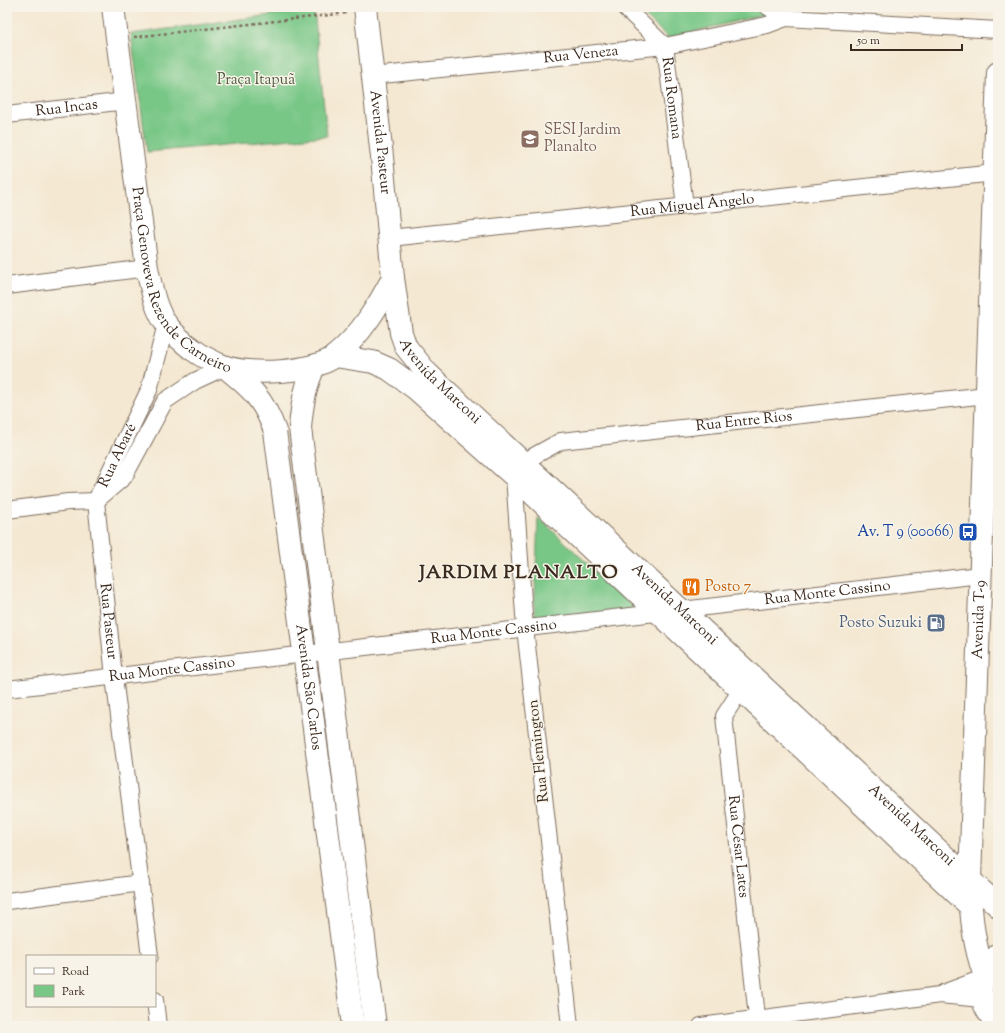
<svg xmlns="http://www.w3.org/2000/svg" width="1005" height="1033" font-family="'Sorts Mill Goudy',serif">
  <style>
    .park { fill: #79c787; stroke: #5a7852 }
    .lines { fill: none; stroke-linecap: round; stroke-linejoin: round }
    .street-casing { stroke: #7c6c5d; stroke-width: 18 }
    .secondary-casing { stroke: #7c6c5d; stroke-width: 24 }
    .primary-casing { stroke: #7c6c5d; stroke-width: 24 }
    .path { stroke: #7c6c5d; stroke-width: 2.5; stroke-dasharray: 3 3; stroke-linecap: butt }
    .street { stroke: #fff; stroke-width: 16 }
    .secondary { stroke: #fff; stroke-width: 22 }
    .primary { stroke: #fff; stroke-width: 22 }
    .labels { text-anchor: middle; dominant-baseline: central; stroke-width: 3; stroke-linejoin: round; paint-order: stroke }
    .street-label { font-size: 15px; fill: #3b2a1e; stroke: #f7f3e8 }
    .park-label { font-size: 15px; fill: #4e593e; stroke: #f7f3e8 }
    .education-label { font-size: 15px; fill: #785e54; stroke: #f7f3e8; text-anchor: start }
    .transit-label { font-size: 15px; fill: #164399; stroke: #f7f3e8; text-anchor: end }
    .food-label { font-size: 15px; fill: #c56008; stroke: #f7f3e8; text-anchor: start }
    .service-label { font-size: 15px; fill: #4e5e75; stroke: #f7f3e8; text-anchor: end }
    .district-label { font-size: 19px; font-weight: bold; letter-spacing: 1px; fill: #3b2a1e; stroke: #f7f3e8 }
  </style>
  <rect width="100%" height="100%" fill="#f7f3e8"/>
  <filter id="ink" filterUnits="userSpaceOnUse"><feTurbulence type="fractalNoise" baseFrequency=".025" numOctaves="2"/><feDisplacementMap in="SourceGraphic" scale="8" xChannelSelector="R" yChannelSelector="G"/><feConvolveMatrix kernelMatrix="1 2 1 2 8 2 1 2 1" color-interpolation-filters="sRGB"/></filter>
  <filter id="wash" filterUnits="userSpaceOnUse"><feTurbulence type="fractalNoise" baseFrequency=".012" numOctaves="4" result="noise"/><feDisplacementMap in="SourceGraphic" scale="16" xChannelSelector="R" yChannelSelector="G"/><feGaussianBlur stdDeviation="0.9" result="paint"/><feColorMatrix in="noise" values="0 0 0 0 0 0 0 0 0 0 0 0 0 0 0 0 0 1.4 0 .05"/><feComposite in="paint" operator="in"/></filter>
  <g filter="url(#wash)">
    <rect width="100%" height="100%" fill="#f4e8d2"/>
    <!-- park -->
    <g class="park">
      <polygon points="636,7 756,7 770,13 668,38"/>
      <polygon points="314,9 327,136 147,152 131,34"/>
      <polygon points="538,517 637,610 534,618"/>
    </g>
  </g>
  <g filter="url(#ink)">
    <g class="lines">
      <!-- street casing -->
      <g class="street-casing">
        <g id="street">
          <path id="s1" d="M624,7L665,46L685,206"/>
          <polyline points="768,7 786,18 998,30"/>
          <path id="s2" d="M372,76L665,46L767,25L786,18"/>
          <path id="s3" d="M7,115L126,101"/>
          <path id="s4" d="M390,238L995,173"/>
          <polyline points="7,286 147,268"/>
          <path id="s5" d="M98,496L149,390L166,324"/>
          <path id="s6" d="M96,501L114,677L150,956"/>
          <polyline points="96,501 124,477 165,401 195,381 225,367"/>
          <polyline points="7,510 68,502 96,501"/>
          <path id="s7" d="M747,680L724,716L758,1026"/>
          <path id="s8" d="M7,689L980,575"/>
          <polyline points="7,901 141,883"/>
          <polyline points="943,993 983,978"/>
          <polyline points="155,1000 158,1026"/>
          <path id="s9" d="M570,1026L525,628L514,476L523,462L561,441L987,395"/>
          <polyline points="701,1026 940,995 982,999"/>
        </g>
      </g>
      <!-- secondary casing -->
      <g class="secondary-casing">
        <g id="secondary">
          <path id="s10" d="M113,7L147,268C151,286 155,310 167,325C181,343 202,358 223,366C249,376 314,373 335,356C361,335 378,306 393,278"/>
          <path id="s11" d="M365,7L382,157L393,278L401,333L406,347L427,373L998,906"/>
          <polyline points="335,356 373,362 389,369 415,388 514,476 970,906"/>
          <path d="M314,366C305,387 302,405 300,428L375,1026"/>
          <path id="s12" d="M225,367C251,388 263,398 275,431L353,1026"/>
        </g>
      </g>
      <!-- primary casing -->
      <g class="primary-casing">
        <g id="primary">
          <path d="M998,955C976,977 976,1002 998,1024"/>
          <path id="s13" d="M984,973C973,943 970,912 970,880L998,73"/>
        </g>
      </g>
      <!-- path -->
      <polyline class="path" points="134,37 347,13"/>
      <!-- street -->
      <use href="#street" class="street"/>
      <!-- secondary -->
      <use href="#secondary" class="secondary"/>
      <!-- primary -->
      <use href="#primary" class="primary"/>
    </g>
  </g>
  <!-- icons -->
  <defs>
    <g id="school-square" transform="scale(1)"><rect x="-9" y="-9" width="18" height="18" rx="4" fill="#8d6e63" stroke="#f7f3e8"/><path d="M0-5L7-2L0 1L-7-2ZM-4 1L0 2.5L4 1V4Q0 6-4 4Z" fill="#fff"/></g>
    <g id="bus-square" transform="scale(1)"><rect x="-9" y="-9" width="18" height="18" rx="4" fill="#1a4fb4" stroke="#f7f3e8"/><path d="M-5-6H5V4H4V6H2V4H-2V6H-4V4H-5ZM-3.5-4V0h7V-4ZM-3.5 1.2v1.5H-2V1.2ZM2 1.2v1.5H3.5V1.2Z" fill="#fff"/></g>
    <g id="restaurant-square" transform="scale(1)"><rect x="-9" y="-9" width="18" height="18" rx="4" fill="#e8710a" stroke="#f7f3e8"/><path d="M-5-6h1v4h1v-4h1v4h1v-4h1v5L-1.5 .5V6h-2V.5L-5-1ZM5-6V6H3V1.5H1.5Q1.5-4 5-6Z" fill="#fff"/></g>
    <g id="fuel-square" transform="scale(1)"><rect x="-9" y="-9" width="18" height="18" rx="4" fill="#5c6f8a" stroke="#f7f3e8"/><path d="M-5.5-6h7V0h2V4h1.3V-2.5L3-4.5l.8-.8L6-3V5H2.5V1h-1V6h-7ZM-4.2-4.7v3.2H.2V-4.7Z" fill="#fff"/></g>
  </defs>
  <g fill-rule="evenodd">
    <use href="#school-square" x="530" y="139"/>
    <use href="#bus-square" x="968" y="532"/>
    <use href="#restaurant-square" x="691" y="587"/>
    <use href="#fuel-square" x="936" y="623"/>
  </g>
  <g class="labels">
    <!-- street labels -->
    <g class="street-label">
      <text stroke="none"><textPath href="#s2" startOffset="210">Rua Veneza</textPath></text>
      <text stroke="none"><textPath href="#s1" startOffset="109">Rua Romana</textPath></text>
      <text stroke="none"><textPath href="#s3" startOffset="60">Rua Incas</textPath></text>
      <text stroke="none"><textPath href="#s11" startOffset="136">Avenida Pasteur</textPath></text>
      <text stroke="none"><textPath href="#s4" startOffset="304">Rua Miguel Ângelo</textPath></text>
      <text stroke="none"><textPath href="#s10" startOffset="292">Praça Genoveva Rezende Carneiro</textPath></text>
      <text stroke="none"><textPath href="#s11" startOffset="391">Avenida Marconi</textPath></text>
      <text stroke="none"><textPath href="#s9" startOffset="797">Rua Entre Rios</textPath></text>
      <text stroke="none"><textPath href="#s5" startOffset="45">Rua Abaré</textPath></text>
      <text stroke="none"><textPath href="#s8" startOffset="826">Rua Monte Cassino</textPath></text>
      <text stroke="none"><textPath href="#s11" startOffset="715">Avenida Marconi</textPath></text>
      <text stroke="none"><textPath href="#s13" startOffset="355">Avenida T-9</textPath></text>
      <text stroke="none"><textPath href="#s6" startOffset="121">Rua Pasteur</textPath></text>
      <text stroke="none"><textPath href="#s8" startOffset="490">Rua Monte Cassino</textPath></text>
      <text stroke="none"><textPath href="#s8" startOffset="166">Rua Monte Cassino</textPath></text>
      <text stroke="none"><textPath href="#s12" startOffset="341">Avenida São Carlos</textPath></text>
      <text transform="translate(539 751) rotate(-96)">Rua Flemington</text>
      <text stroke="none"><textPath href="#s11" startOffset="1039">Avenida Marconi</textPath></text>
      <text stroke="none"><textPath href="#s7" startOffset="174">Rua César Lates</textPath></text>
    </g>
    <!-- park labels -->
    <g class="park-label">
      <text x="256" y="80">Praça Itapuã</text>
    </g>
    <!-- education labels -->
    <g class="education-label">
      <text x="544" y="130">SESI Jardim<tspan x="544" dy="17">Planalto</tspan></text>
    </g>
    <!-- transit labels -->
    <g class="transit-label">
      <text x="954" y="532">Av. T 9 (00066)</text>
    </g>
    <!-- food labels -->
    <g class="food-label">
      <text x="705" y="587">Posto 7</text>
    </g>
    <!-- service labels -->
    <g class="service-label">
      <text x="922" y="623">Posto Suzuki</text>
    </g>
    <!-- district labels -->
    <g class="district-label">
      <text x="519" y="573">JARDIM PLANALTO</text>
    </g>
  </g>
  <!-- margin -->
  <rect width="1005" height="1033" fill="none" stroke="#f7f3e8" stroke-width="24"/>
  <!-- legend -->
  <rect x="26" y="955" width="130" height="52" fill="#f7f3e8" stroke="#aca397"/>
  <rect x="34" y="968" width="20" height="6" fill="#ffffff" stroke="#aca397"/>
  <text x="62" y="975" font-size="12" fill="#3b2a1e">Road</text>
  <rect x="34" y="985" width="20" height="12" fill="#79c787" stroke="#aca397"/>
  <text x="62" y="995" font-size="12" fill="#3b2a1e">Park</text>
  <!-- scale -->
  <path d="M851 44v6h111v-6" fill="none" stroke="#3b2a1e" stroke-width="2"/>
  <text x="857" y="44" font-size="12" fill="#3b2a1e" stroke="#f7f3e8" stroke-width="3" paint-order="stroke">50 m</text>
</svg>
